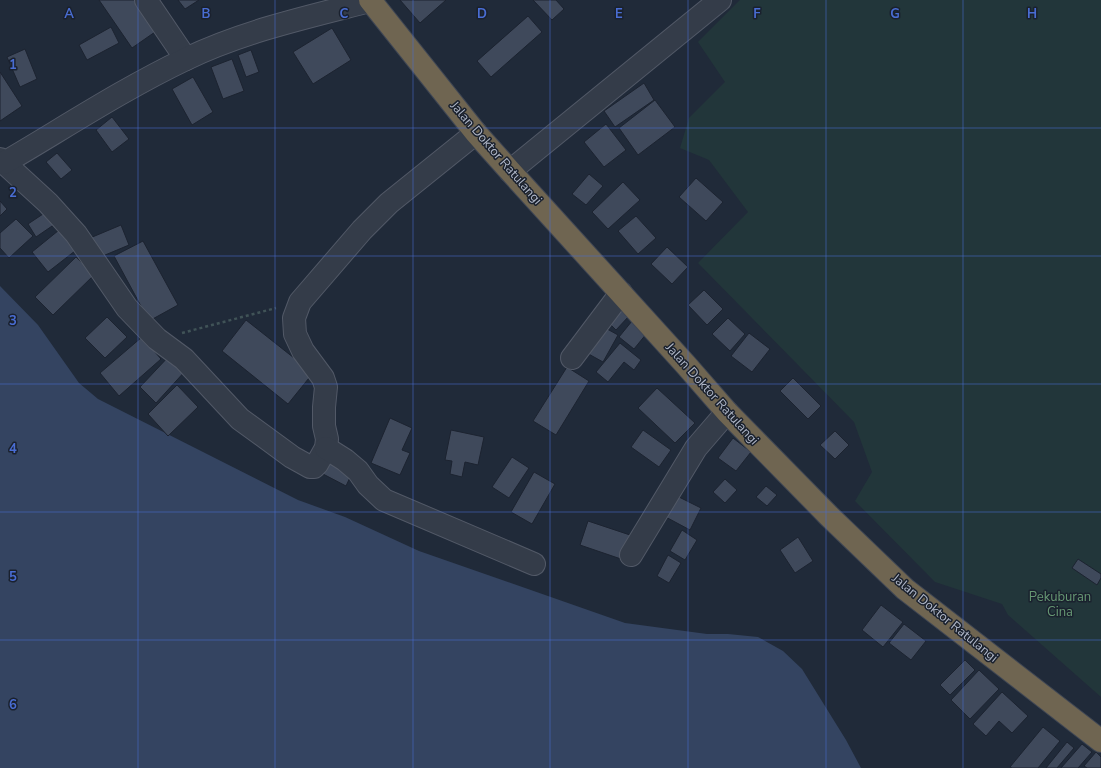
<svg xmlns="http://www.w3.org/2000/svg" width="1101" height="768" font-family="'Nunito Sans',sans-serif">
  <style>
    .green { fill: #22363a }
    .water { fill: #344461 }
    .building { fill: #3f495b; stroke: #1c2330 }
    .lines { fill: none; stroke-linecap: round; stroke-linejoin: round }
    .minor-casing { stroke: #525967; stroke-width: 24 }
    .highway-casing { stroke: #3f4654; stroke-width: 24 }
    .path { stroke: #405357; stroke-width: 2.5; stroke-dasharray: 3 3; stroke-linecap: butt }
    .minor { stroke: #343c49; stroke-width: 22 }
    .highway { stroke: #6f6551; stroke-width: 22 }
    .grid { fill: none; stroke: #496dd3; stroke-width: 1; stroke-opacity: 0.55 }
    .labels { text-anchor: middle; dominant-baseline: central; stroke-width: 3; stroke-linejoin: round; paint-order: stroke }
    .street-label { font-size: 13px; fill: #afb6c6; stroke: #1a212e }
    .park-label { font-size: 13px; fill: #669773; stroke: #1a212e }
    .grid-label { font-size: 13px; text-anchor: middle; font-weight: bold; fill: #496dd3; stroke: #1a212e; stroke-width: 3; stroke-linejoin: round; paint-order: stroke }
  </style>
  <rect width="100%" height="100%" fill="#202a39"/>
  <!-- green -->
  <polygon class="green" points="740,0 1101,0 1101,697 1008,615 1002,604 935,582 855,501 872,472 854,422 698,263 748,212 709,160 680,148 689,118 725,82 698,42"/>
  <!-- water -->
  <polygon class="water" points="0,286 38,325 79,383 98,399 298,500 345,517 419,551 625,623 707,634 728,634 758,637 783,651 802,669 846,740 861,768 0,768"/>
  <!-- building -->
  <g class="building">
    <polygon points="99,0 143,0 155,32 132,48"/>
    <polygon points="178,0 199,0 185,9"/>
    <polygon points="400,0 446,0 420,23"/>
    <polygon points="533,0 556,0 564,9 552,20"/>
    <polygon points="528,16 542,32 491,77 477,61"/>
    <polygon points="111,27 119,43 87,60 79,45"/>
    <polygon points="332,28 351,60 313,84 293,52"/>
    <polygon points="25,49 37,79 20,87 7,57"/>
    <polygon points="251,50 259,72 246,77 238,55"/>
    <polygon points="232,59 244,91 223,99 211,67"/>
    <polygon points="0,72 22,106 0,121"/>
    <polygon points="193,77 213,112 192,125 172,89"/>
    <polygon points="644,83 654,100 615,127 604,111"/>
    <polygon points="655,100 675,127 638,155 619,128"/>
    <polygon points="112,117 129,139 112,152 96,130"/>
    <polygon points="606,124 626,150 604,167 584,142"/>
    <polygon points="57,153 72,170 61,179 46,162"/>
    <polygon points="589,174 603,186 586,205 572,194"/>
    <polygon points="696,178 723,202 706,221 679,197"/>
    <polygon points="623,182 640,200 608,229 592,212"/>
    <polygon points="0,201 7,209 0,216"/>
    <polygon points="46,212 55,224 36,237 28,224"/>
    <polygon points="636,216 656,238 638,254 618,231"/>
    <polygon points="16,219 33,236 9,258 0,248 0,233"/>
    <polygon points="121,225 129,245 98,258 90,238"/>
    <polygon points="64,226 80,247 48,272 32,252"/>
    <polygon points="143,241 178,305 149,321 114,256"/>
    <polygon points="667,247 688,267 672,284 651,264"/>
    <polygon points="76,257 94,275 53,315 35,297"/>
    <polygon points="704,290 723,309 707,325 688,305"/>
    <polygon points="617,305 629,316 616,330 604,318"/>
    <polygon points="107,317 127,337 105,358 85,338"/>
    <polygon points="728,318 745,334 730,351 712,334"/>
    <polygon points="246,320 313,373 288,404 222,351"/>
    <polygon points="632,321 647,333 634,349 619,337"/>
    <polygon points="600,325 618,335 603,362 585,352"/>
    <polygon points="749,333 770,349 752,372 731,356"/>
    <polygon points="142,337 161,359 119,396 100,373"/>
    <polygon points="620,343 641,360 634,370 624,362 608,382 596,372"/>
    <polygon points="171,354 187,369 156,403 140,387"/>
    <polygon points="567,367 589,381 556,435 533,421"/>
    <polygon points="793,378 821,406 808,419 780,391"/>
    <polygon points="177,385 198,407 168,436 148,414"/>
    <polygon points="657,388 695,423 675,443 638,408"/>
    <polygon points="390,418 412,428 402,450 410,453 400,475 371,463"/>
    <polygon points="451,430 484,437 478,465 465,462 462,477 450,474 452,461 445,460"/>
    <polygon points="643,430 671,450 659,467 631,447"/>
    <polygon points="835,431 849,445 835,459 820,445"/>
    <polygon points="733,438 751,452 736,471 718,458"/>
    <polygon points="512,457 529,468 509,498 492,487"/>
    <polygon points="330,460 353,471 346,486 323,474"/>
    <polygon points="534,472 555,484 532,524 511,512"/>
    <polygon points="725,479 737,490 725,503 713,492"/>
    <polygon points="766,486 777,495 767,506 756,497"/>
    <polygon points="673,494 701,508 690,530 662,515"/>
    <polygon points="588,521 630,535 621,559 580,545"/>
    <polygon points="682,530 697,540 685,560 670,551"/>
    <polygon points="798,537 813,561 795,573 780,550"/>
    <polygon points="668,555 681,563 669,583 657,576"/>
    <polygon points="1078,559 1101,574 1101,578 1097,585 1072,568"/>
    <polygon points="881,605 903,622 883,647 862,630"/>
    <polygon points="904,624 926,641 911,660 889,643"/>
    <polygon points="965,660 975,670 950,695 940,685"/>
    <polygon points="979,670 999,689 970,719 951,700"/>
    <polygon points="1002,692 1028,716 1012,733 999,721 986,736 973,724"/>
    <polygon points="1043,727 1060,741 1038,768 1012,768 1010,767"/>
    <polygon points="1067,742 1074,748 1057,768 1046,768"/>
    <polygon points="1082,744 1092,752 1078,768 1061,768"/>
    <polygon points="1096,752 1101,757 1101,768 1087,768 1084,766"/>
  </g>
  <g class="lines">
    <!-- minor casing -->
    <g class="minor-casing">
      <g id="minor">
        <polyline points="146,0 186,59"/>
        <polyline points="0,159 48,203 76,234 127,308 157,339 184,359 240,419 292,457 310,467 314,467 317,464 326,448 327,439 324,426 324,407 326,387 323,378 303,351 295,334 294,318 300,302 362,230 389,203 476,133"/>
        <path d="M4,163C64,128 123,89 186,59C244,31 308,17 370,1"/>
        <polyline points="510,171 720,0"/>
        <polyline points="572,358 621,293"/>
        <polyline points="326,448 345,460 358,471 368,485 384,500 534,564"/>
        <polyline points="631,555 696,448 727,412"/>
      </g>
    </g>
    <!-- highway casing -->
    <g class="highway-casing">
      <polyline id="highway" points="370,0 476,133 510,171 686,365 727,412 829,516 905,589 1101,741"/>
    </g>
    <!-- path -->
    <polyline class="path" points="182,333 276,308"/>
    <!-- minor -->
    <use href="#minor" class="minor"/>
    <!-- highway -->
    <use href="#highway" class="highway"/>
  </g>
  <!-- grid -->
  <path class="grid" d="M138,0V768M275,0V768M413,0V768M550,0V768M688,0V768M826,0V768M963,0V768M0,128H1101M0,256H1101M0,384H1101M0,512H1101M0,640H1101"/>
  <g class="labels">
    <!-- street labels -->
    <g class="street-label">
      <text transform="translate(496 153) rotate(49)">Jalan Doktor Ratulangi</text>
      <text transform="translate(712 394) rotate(48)">Jalan Doktor Ratulangi</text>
      <text transform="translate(945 618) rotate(39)">Jalan Doktor Ratulangi</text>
    </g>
    <!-- park labels -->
    <g class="park-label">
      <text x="1060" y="597">Pekuburan<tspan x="1060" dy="15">Cina</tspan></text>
    </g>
  </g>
  <g class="grid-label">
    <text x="69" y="18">A</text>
    <text x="206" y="18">B</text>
    <text x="344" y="18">C</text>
    <text x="482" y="18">D</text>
    <text x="619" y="18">E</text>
    <text x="757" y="18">F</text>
    <text x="895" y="18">G</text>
    <text x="1032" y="18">H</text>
    <text x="13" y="69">1</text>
    <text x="13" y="197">2</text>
    <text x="13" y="325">3</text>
    <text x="13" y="453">4</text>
    <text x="13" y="581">5</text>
    <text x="13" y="709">6</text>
  </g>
</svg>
